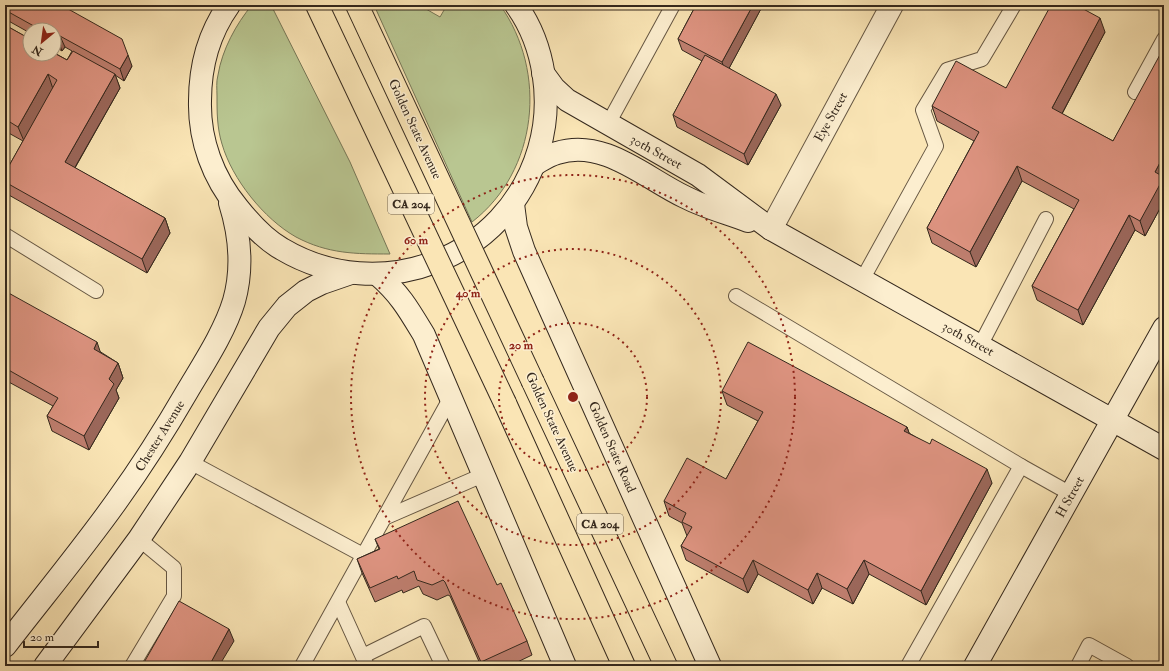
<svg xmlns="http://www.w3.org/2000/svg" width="1169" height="671" font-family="'IM FELL Double Pica',serif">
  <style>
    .green { fill: #b9c691; stroke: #767757 }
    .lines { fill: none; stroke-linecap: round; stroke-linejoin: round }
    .lane-casing { stroke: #665743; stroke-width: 16 }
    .street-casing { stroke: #665743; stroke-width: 24 }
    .secondary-casing { stroke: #34281d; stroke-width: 24 }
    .highway-casing { stroke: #34281d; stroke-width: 24 }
    .lane { stroke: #fceecf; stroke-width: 14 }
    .street { stroke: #fceecf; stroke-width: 22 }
    .secondary { stroke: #fceecf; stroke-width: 22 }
    .highway { stroke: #fae5b5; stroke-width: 22 }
    .highway-bridge-casing { stroke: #34281d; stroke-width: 24; stroke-linecap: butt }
    .highway-bridge { stroke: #fae5b5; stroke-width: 22 }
    .wall { fill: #be7e6e; stroke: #34281d }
    .shaded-wall { fill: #9b675a; stroke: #34281d }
    .building { fill: #dd9380; stroke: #34281d }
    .ring { fill: none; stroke: #8f2418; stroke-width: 2; stroke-dasharray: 2 4 }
    .labels { text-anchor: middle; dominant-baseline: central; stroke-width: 3; stroke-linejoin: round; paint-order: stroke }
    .shield { fill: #fceecf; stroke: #706352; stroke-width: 1 }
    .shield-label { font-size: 12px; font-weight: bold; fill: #34281d }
    .street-label { font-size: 13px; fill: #34281d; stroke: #fceecf }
    .centre { fill: #8f2418; stroke: #fceecf; stroke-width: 2 }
    .ring-label { font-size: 12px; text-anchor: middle; font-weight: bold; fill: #8f2418; stroke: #fceecf; stroke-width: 3; stroke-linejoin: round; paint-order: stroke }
  </style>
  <rect width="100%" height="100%" fill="#fae5b5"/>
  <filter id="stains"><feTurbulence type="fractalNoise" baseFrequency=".005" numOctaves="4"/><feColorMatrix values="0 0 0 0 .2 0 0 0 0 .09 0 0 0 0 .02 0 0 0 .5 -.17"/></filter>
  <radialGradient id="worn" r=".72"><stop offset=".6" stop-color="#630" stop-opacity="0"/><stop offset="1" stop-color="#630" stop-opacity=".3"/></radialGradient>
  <!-- green -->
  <g class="green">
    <path d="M252,5H271L350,162L390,254C356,254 328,254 296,237C264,219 232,179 222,144C217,128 217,112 217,96C217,89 216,82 218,75C222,50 236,24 252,5Z"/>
    <path d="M374,5H419L440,17L447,5H500C548,72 538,171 472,222Z"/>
  </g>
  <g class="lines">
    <!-- lane casing -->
    <g class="lane-casing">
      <g id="lane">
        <polyline points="1135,92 1164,39"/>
        <polyline points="608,124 673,5"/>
        <polyline points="5,235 96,291"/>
        <polyline points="862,280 936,146 923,110 947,70 982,59 1014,5"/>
        <polyline points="736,296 1021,466"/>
        <polyline points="980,346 1046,219"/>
        <polyline points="190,462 363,555"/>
        <polyline points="384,518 483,475"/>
        <polyline points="338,602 367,666"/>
        <polyline points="363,656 424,626 443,666"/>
        <polyline points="132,666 174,596 174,568 139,539"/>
        <polyline points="302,666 450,399"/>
        <polyline points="908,666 1021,466 1071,494"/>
        <polyline points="1078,666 1089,645 1127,666"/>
      </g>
    </g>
    <!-- street casing -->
    <g class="street-casing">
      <polyline id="street" points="771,229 892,5"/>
    </g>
    <!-- secondary casing -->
    <g class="secondary-casing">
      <g id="secondary">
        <path d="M229,5C209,33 200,66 200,101C199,140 213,178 238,208C250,223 264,239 282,249C380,307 507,259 539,149C553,102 545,45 516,5"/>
        <polyline points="543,73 554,88 567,100 698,175 771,229 1164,449"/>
        <path d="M535,164C542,160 549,155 557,153C604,138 645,178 685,197C704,207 727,213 748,221"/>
        <polyline points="513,204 516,227 524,251 710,666"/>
        <path d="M378,275C400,294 409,310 424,335L565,666"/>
        <path d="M5,646C42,598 81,551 116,502C142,466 166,428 188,390C204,363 225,331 234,301C243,269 240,235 230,203"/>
        <polyline points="45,666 139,539 190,462 269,328 287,306 306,291 322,283 351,273"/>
        <polyline points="975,666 1164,328"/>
      </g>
    </g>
    <!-- highway casing -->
    <g class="highway-casing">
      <g id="highway">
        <polyline points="533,382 666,666"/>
        <polyline points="505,403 624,666"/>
      </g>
    </g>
    <!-- lane -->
    <use href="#lane" class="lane"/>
    <!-- street -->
    <use href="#street" class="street"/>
    <!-- secondary -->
    <use href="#secondary" class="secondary"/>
    <!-- highway -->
    <use href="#highway" class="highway"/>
    <!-- highway-bridge casing -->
    <g class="highway-bridge-casing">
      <g id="highway-bridge">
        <polyline points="317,5 505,403"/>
        <polyline points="357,5 533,382"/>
      </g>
    </g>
    <!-- highway-bridge -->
    <use href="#highway-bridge" class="highway-bridge"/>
  </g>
  <!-- wall -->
  <g class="wall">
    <polygon points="5,5 132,66 124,81 115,75 120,88 75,168 165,218 170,233 147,273 7,194 5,190 5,173 23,141 5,131 5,25 67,60 72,51 65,47 62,51 54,46 54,30 30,30 30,33 5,19"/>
    <polygon points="696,5 763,5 729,68 781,105 748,165 677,127 673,115 702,61 682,50 678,39"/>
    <polygon points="1105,32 1062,114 1113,141 1164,52 1164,201 1145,236 1135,230 1083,325 1037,300 1032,286 1074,209 1022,181 976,267 932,243 927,228 974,141 937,121 932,106 1006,88"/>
    <polygon points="5,291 118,363 123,378 116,390 119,398 89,450 52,431 47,416 53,406 5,380"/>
    <polygon points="722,391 907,427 909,433 992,483 926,605 869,574 853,604 822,588 813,604 758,574 748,593 686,560 681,546 687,536 682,523 669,516 664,501 726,479 758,421 727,405"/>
    <polygon points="375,539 497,585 527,641 532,655 509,666 481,666 450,596 448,595 437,600 423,594 419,586 403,593 402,590 375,602 362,573 357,559 379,549"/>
  </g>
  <!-- shaded-wall -->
  <g class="shaded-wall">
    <polygon points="753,5 763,5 726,74 722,62"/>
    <polygon points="1100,18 1105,32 1057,123 1052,108"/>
    <polygon points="60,36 65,47 62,51 58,40"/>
    <polygon points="128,55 132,66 124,81 120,69"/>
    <polygon points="48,74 53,89 24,141 18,127"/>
    <polygon points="115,74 120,88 70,176 65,162"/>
    <polygon points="776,94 781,105 748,165 744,154"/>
    <polygon points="1164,155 1164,201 1145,236 1140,221 1155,172"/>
    <polygon points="1017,166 1022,181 976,267 970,252"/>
    <polygon points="1129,215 1135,230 1083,325 1078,310"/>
    <polygon points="165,218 170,233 147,273 142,259"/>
    <polygon points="97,342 102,357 94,349"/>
    <polygon points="118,363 123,378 116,390 119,398 89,450 84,436 109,379"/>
    <polygon points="907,427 912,441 904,431"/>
    <polygon points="987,469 992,483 926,605 921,591"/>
    <polygon points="753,560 758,574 748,593 743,579"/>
    <polygon points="864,560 869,574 853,604 847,589"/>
    <polygon points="817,573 822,588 813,604 808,590"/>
    <polygon points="229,629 234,641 219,666 209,666"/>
  </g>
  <!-- building -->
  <g class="building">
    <polygon points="5,5 61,5 122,39 128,55 120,69 60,36 58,40 54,37 54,30 41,30 5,10"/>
    <polygon points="696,5 753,5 722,62 678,39"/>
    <polygon points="1051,5 1076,5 1100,18 1052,108 1113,141 1162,51 1164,52 1164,155 1155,172 1164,177 1140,221 1129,215 1078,310 1032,286 1079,200 1017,166 970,252 927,228 979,132 932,106 956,61 1006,88"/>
    <polygon points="5,25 30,39 30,54 54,54 54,53 67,60 73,51 115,74 65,162 165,218 142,259 5,182 5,173 57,80 48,74 18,127 5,119"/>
    <polygon points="705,55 776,94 744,154 673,115"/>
    <polygon points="5,291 97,342 94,349 118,363 109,379 114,384 84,436 47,416 58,398 5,368"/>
    <polygon points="748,342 907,427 904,431 930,444 932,439 987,469 921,591 864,560 847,589 817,573 808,590 753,560 743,579 681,546 692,527 682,522 686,513 664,501 687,458 726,479 763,412 722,391"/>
    <polygon points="458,501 497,585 501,583 527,641 481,662 445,582 443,580 432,585 417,580 414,571 398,579 397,576 370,588 357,559 380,549 375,539"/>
    <polygon points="179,601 229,629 209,666 142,666"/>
  </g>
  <!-- distance rings -->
  <g class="ring">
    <circle cx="573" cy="397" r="74"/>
    <circle cx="573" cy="397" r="148"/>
    <circle cx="573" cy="397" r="222"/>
  </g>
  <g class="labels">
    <!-- shield labels -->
    <g class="shield">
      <rect x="388" y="194" width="46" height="20" rx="3"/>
      <rect x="577" y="514" width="46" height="20" rx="3"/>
    </g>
    <g class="shield-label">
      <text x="411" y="204">CA 204</text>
      <text x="600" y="524">CA 204</text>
    </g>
    <!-- street labels -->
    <g class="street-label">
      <text transform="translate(831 117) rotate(-61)">Eye Street</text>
      <text transform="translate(415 129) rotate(65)">Golden State Avenue</text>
      <text transform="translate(656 152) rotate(29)">30th Street</text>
      <text transform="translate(968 339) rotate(29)">30th Street</text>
      <text transform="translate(552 422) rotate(65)">Golden State Avenue</text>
      <text transform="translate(160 436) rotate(-58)">Chester Avenue</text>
      <text transform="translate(612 447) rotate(66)">Golden State Road</text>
      <text transform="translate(1070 497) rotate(-61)">H Street</text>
    </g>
  </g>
  <circle cx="573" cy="397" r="6" class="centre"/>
  <g class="ring-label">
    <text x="416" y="244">60 m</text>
    <text x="468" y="297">40 m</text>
    <text x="521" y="349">20 m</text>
  </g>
  <!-- margin -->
  <rect width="1169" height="671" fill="none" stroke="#fae5b5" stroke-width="20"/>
  <rect x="6" y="6" width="1157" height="659" fill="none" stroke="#34281d" stroke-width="2"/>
  <rect x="10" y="10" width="1149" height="651" fill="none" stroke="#34281d"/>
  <!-- north arrow -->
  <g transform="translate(42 42) rotate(209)"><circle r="19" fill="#fceecf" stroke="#ac9f88"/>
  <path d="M0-3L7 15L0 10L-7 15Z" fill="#8f2418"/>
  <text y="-6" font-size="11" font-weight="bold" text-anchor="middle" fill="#34281d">N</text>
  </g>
  <!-- scale -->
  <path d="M24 641v6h74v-6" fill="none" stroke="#34281d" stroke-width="2"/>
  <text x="30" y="641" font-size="12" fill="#34281d" stroke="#fceecf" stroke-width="3" paint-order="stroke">20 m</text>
  <rect width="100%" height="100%" filter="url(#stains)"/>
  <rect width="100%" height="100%" fill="url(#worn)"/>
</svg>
